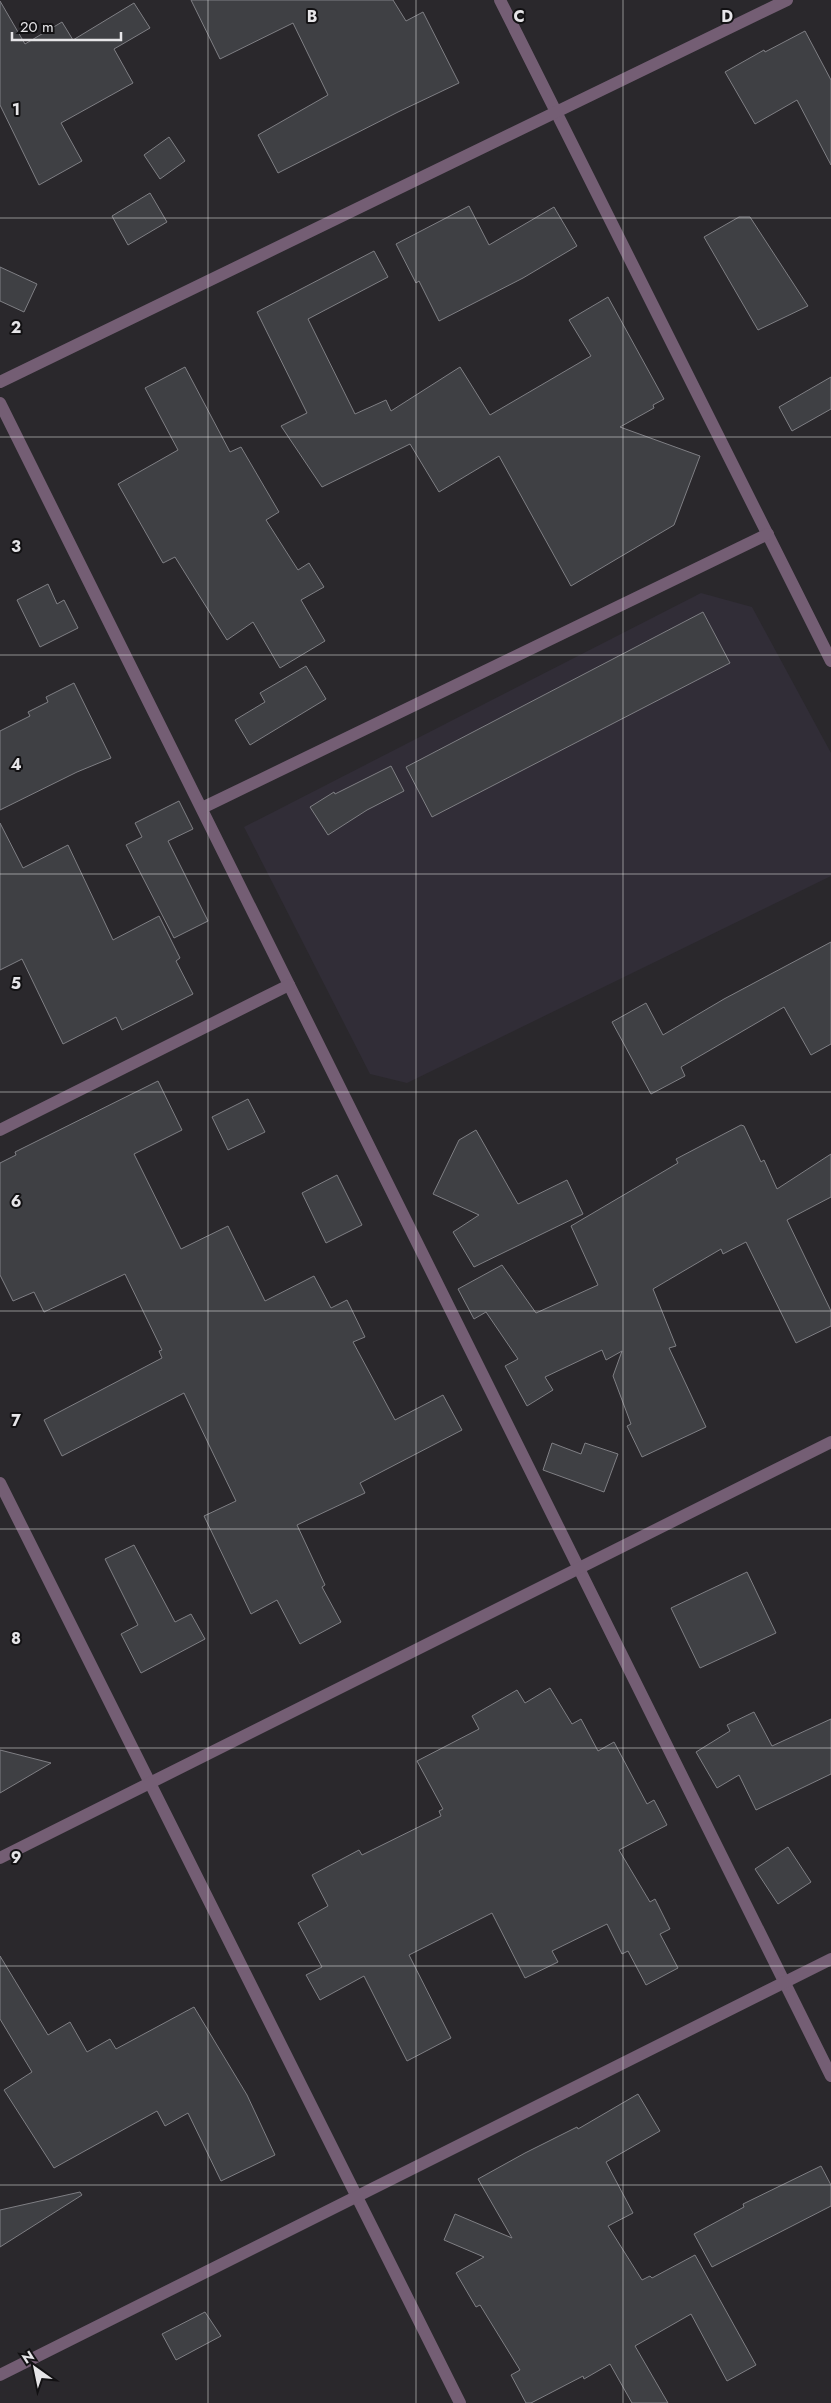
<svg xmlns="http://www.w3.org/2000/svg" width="831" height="2403" font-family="Jost,sans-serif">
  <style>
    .built { fill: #312d37 }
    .building { fill: #3f4044; stroke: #7f7f84 }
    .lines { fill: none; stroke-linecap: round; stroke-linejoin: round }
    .minor { stroke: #745e74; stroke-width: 12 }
    .grid { fill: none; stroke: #e6e5e8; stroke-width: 1; stroke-opacity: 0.55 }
    .grid-label { font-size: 16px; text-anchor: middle; font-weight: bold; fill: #e6e5e8; stroke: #121113; stroke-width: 4; stroke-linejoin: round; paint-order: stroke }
  </style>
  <rect width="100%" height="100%" fill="#2a282c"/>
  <!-- built -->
  <polygon class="built" points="701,593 752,607 831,753 831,876 407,1083 370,1074 244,827"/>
  <!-- building -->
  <g class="building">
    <polygon points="191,0 393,0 406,21 423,12 459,83 398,112 278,173 258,135 328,95 293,23 220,59"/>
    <polygon points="0,1 25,44 62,22 73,40 134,3 150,28 114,49 133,83 61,123 82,161 39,185 0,105"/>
    <polygon points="805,31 831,80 831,165 797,100 755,124 725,72 764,50 765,52"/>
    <polygon points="169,137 185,161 160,179 144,155"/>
    <polygon points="150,193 167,222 128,245 112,216"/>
    <polygon points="469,206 489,245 554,207 577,246 523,278 439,321 419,281 416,283 396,244"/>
    <polygon points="739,217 750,217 808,306 758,330 704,237"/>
    <polygon points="374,251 388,277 308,319 355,414 386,400 391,411 460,367 490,415 591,356 569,320 608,297 664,399 653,405 654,408 620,427 700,456 674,525 571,586 499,456 439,492 410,444 322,487 281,426 307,413 257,312"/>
    <polygon points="0,267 37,284 24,312 0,301"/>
    <polygon points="185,367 230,452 241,447 279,512 266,520 298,570 309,563 324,587 301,600 325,641 280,668 253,622 227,640 175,557 163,563 118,484 178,450 145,388"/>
    <polygon points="831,377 831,409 792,431 779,407"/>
    <polygon points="48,584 57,604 64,600 78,628 40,647 17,600"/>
    <polygon points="703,612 730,663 432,817 406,767"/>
    <polygon points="306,666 326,699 250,745 235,720 265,702 260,693"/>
    <polygon points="74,683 111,758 77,772 0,810 0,731 30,716 28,712 48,702 46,697"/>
    <polygon points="391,766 404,791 367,810 328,835 310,807 334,792 335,794"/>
    <polygon points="179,801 193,829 168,841 208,921 174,938 126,845 142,837 135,823"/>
    <polygon points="0,823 23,868 68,845 113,940 159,916 180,958 176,961 193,994 122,1030 116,1017 63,1044 22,959 0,970"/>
    <polygon points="831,942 831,1044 811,1055 784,1007 681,1067 685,1076 651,1094 612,1022 646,1003 663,1035 724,999"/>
    <polygon points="158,1081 182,1130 134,1154 181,1249 228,1226 265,1301 314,1276 331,1308 347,1300 365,1337 353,1342 395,1420 443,1395 462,1430 360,1483 365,1493 297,1525 325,1585 322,1587 341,1622 300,1644 277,1600 251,1614 204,1516 236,1501 184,1393 62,1456 44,1420 162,1358 159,1351 162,1350 125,1274 44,1312 34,1292 13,1301 0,1275 0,1163 16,1155 15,1152"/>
    <polygon points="248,1099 265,1132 228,1150 212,1117"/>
    <polygon points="741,1125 744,1126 761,1162 764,1160 777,1189 831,1154 831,1197 787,1220 831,1311 831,1326 796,1343 746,1242 723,1254 721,1249 653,1289 676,1346 669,1348 706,1427 642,1457 627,1426 631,1424 613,1376 622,1351 606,1360 602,1350 545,1377 553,1390 527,1406 505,1366 518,1359 486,1312 474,1319 458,1289 502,1265 536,1313 598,1285 571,1226 678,1163 676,1159"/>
    <polygon points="476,1130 518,1204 567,1180 583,1214 474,1267 453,1232 479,1215 433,1194 459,1140"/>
    <polygon points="337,1175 362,1225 326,1243 302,1193"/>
    <polygon points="552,1443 581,1454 585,1443 618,1454 604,1492 543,1470"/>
    <polygon points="134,1545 175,1622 191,1614 205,1639 141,1673 121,1634 138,1625 105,1559"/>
    <polygon points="747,1572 776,1633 700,1668 671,1608"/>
    <polygon points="550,1688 572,1724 581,1719 598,1751 614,1742 647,1804 654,1800 667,1825 619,1850 650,1902 655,1899 670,1929 660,1934 678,1968 646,1985 628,1951 622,1954 607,1924 552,1951 558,1962 525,1978 492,1913 409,1955 451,2038 407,2061 364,1976 320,2000 306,1975 322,1967 298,1923 328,1906 312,1875 359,1850 362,1855 441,1816 439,1811 443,1809 417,1761 479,1729 472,1716 517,1690 525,1703"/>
    <polygon points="754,1712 772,1746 831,1719 831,1774 756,1810 739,1775 717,1788 696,1752 730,1731 727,1725"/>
    <polygon points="0,1750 51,1763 0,1793"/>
    <polygon points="788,1847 811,1882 778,1904 755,1869"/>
    <polygon points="0,1956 48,2035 70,2022 87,2052 110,2039 116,2049 194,2007 247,2095 275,2155 221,2181 188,2113 165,2126 157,2111 54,2168 4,2090 32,2072 0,2019"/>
    <polygon points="638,2094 660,2131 606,2162 633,2213 608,2226 642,2280 650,2276 652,2278 695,2255 756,2365 727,2381 691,2314 635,2346 668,2403 632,2403 610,2364 584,2379 583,2376 531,2403 526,2403 511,2375 520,2370 480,2305 476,2307 456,2273 484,2257 444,2240 455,2214 512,2238 478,2179 525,2153 577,2127 578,2129"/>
    <polygon points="821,2166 831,2185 831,2206 712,2267 694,2234 744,2207 743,2204"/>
    <polygon points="80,2192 82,2195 0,2247 0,2210"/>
    <polygon points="205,2312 221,2336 176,2360 162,2334"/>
  </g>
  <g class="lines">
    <!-- minor -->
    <g class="minor">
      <polyline points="500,0 831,661"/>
      <polyline points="0,382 787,0"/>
      <polyline points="0,403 831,2076"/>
      <polyline points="202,808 768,534"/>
      <polyline points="0,1130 289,985"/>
      <polyline points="0,1483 460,2403"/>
      <polyline points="0,1858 831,1442"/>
      <polyline points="0,2375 831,1959"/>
    </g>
  </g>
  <!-- grid -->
  <path class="grid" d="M208,0V2403M416,0V2403M623,0V2403M0,218H831M0,437H831M0,655H831M0,874H831M0,1092H831M0,1311H831M0,1529H831M0,1748H831M0,1966H831M0,2185H831"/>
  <g class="grid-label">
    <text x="312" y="22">B</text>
    <text x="519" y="22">C</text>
    <text x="727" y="22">D</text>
    <text x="16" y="115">1</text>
    <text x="16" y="333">2</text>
    <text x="16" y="552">3</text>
    <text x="16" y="770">4</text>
    <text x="16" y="989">5</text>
    <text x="16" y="1207">6</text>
    <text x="16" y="1426">7</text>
    <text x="16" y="1644">8</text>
    <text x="16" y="1863">9</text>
  </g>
  <!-- north arrow -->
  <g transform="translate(35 2368) rotate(327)" stroke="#121113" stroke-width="4" paint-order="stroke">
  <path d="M0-4L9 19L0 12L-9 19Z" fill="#e6e5e8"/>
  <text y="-8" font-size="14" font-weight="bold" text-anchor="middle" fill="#e6e5e8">N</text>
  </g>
  <!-- scale -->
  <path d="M12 32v8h109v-8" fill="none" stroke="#e6e5e8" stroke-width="2.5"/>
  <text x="20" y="32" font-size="15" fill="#e6e5e8" stroke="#121113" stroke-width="4" paint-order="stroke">20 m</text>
</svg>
